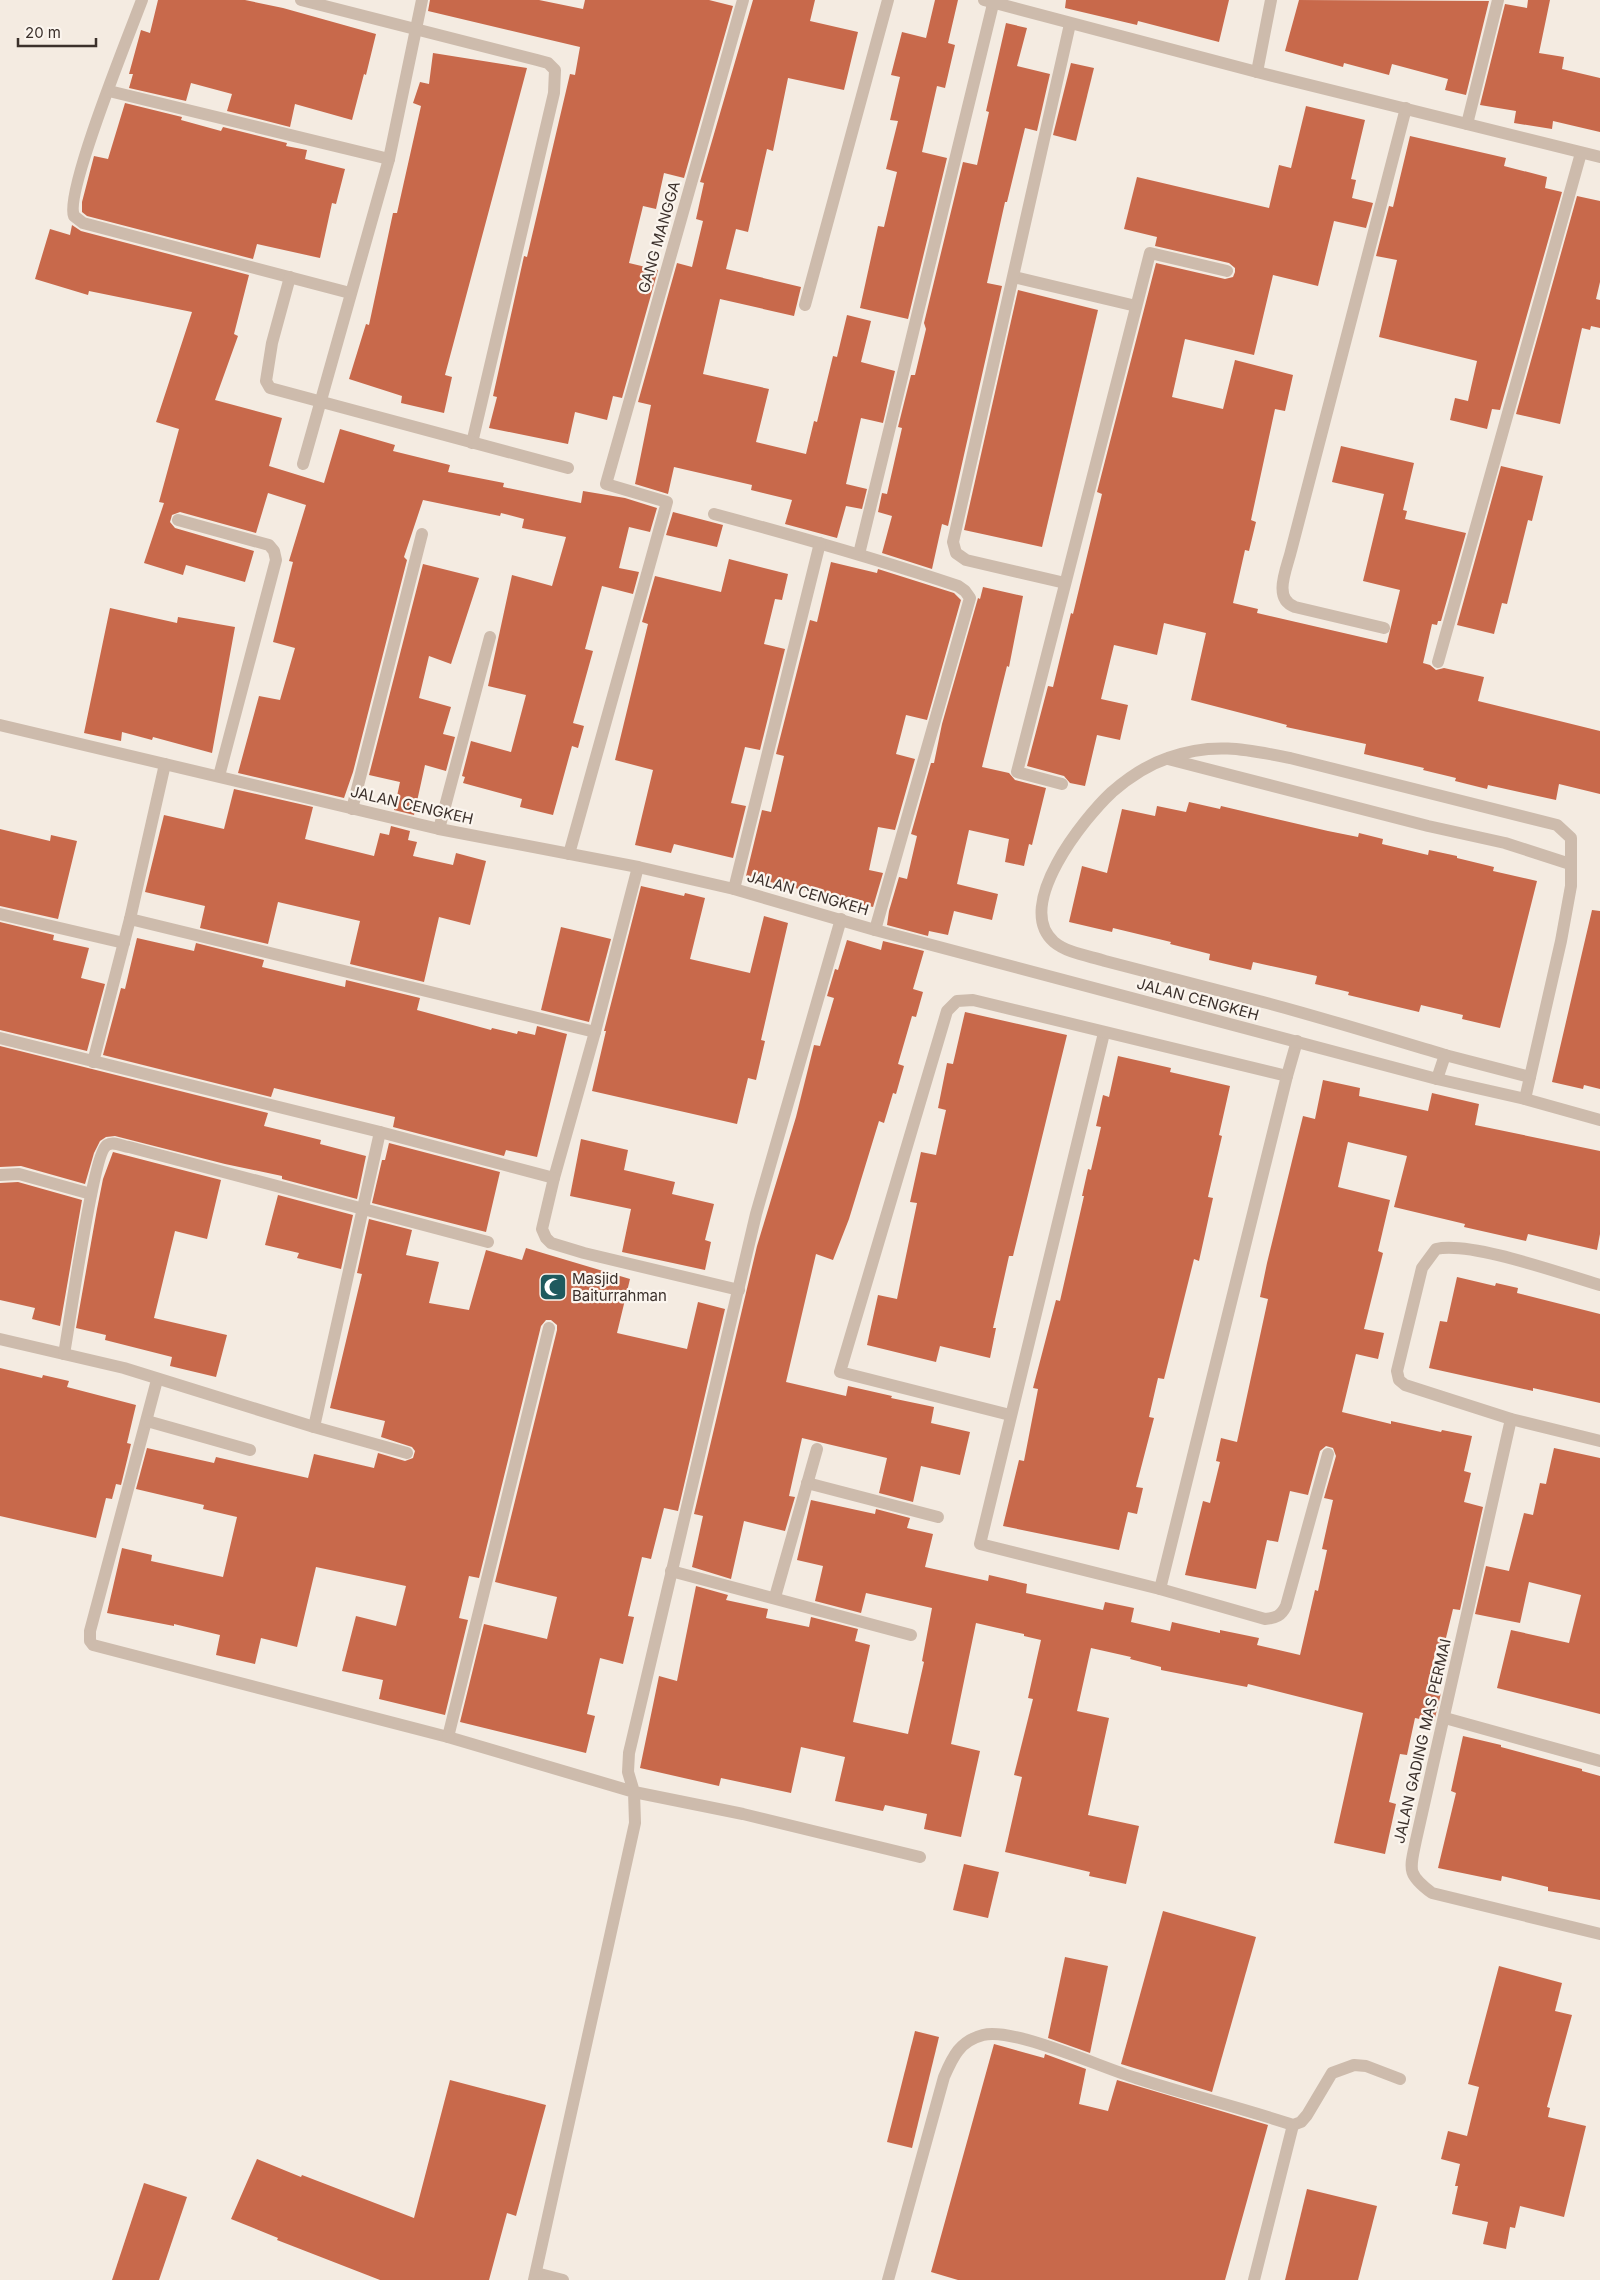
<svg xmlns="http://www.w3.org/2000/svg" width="1600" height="2280" font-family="Inter,sans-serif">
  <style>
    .building { fill: #c8694b }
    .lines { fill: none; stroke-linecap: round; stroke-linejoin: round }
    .service { stroke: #cdbbac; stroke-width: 12 }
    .minor { stroke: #cdbbac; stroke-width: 12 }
    .tertiary { stroke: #cdbbac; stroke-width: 12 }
    .labels { text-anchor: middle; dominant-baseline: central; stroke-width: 4.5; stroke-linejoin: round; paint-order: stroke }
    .street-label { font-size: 15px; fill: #3b302b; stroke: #fbf5ee }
    .poi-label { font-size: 15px; fill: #3b302b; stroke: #fbf5ee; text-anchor: start }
  </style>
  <rect width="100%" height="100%" fill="#f4ebe1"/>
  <!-- building -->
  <g class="building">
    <polygon points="158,0 245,0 283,8 376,34 366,75 364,74 352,120 295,104 290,127 227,111 232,94 191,83 186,101 129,88 133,74 129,74 141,30 150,33"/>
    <polygon points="430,0 539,0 583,9 585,0 709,0 733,6 684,178 664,173 656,209 643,206 629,263 658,270 622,398 613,396 607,420 575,412 568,444 489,428 497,397 493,396 524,256 527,257 570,74 575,75 580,47 428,11"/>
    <polygon points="753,0 815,0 810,21 858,32 844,90 788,78 773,151 767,149 748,232 736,229 726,269 801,287 794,316 720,299 703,374 769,389 756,442 806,454 814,421 817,422 833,356 837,357 847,315 871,321 861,362 895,371 883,423 861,418 846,484 867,489 862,509 846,506 837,538 785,524 792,500 751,490 752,485 674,467 668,494 635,484 651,405 638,402 677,263 692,267 703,221 696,219 704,183 700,182"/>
    <polygon points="935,0 958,0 948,43 955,45 945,88 937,86 922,152 947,158 908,319 860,308 878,226 884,227 897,172 886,169 898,121 890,120 900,77 891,75 902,32 926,38"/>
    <polygon points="1066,0 1229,0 1219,42 1138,21 1137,25 1065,8"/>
    <polygon points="1299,0 1489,1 1466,95 1445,90 1448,79 1392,64 1389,75 1344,63 1343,67 1285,51"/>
    <polygon points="1528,0 1550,0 1539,53 1564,57 1562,69 1600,78 1600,132 1553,121 1552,129 1514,123 1516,111 1480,105 1505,4 1527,8"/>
    <polygon points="1006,23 1027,28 1017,66 1050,74 1037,131 1025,128 1007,202 1005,202 987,283 1002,286 948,526 942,524 932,569 882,553 892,516 878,512 882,493 887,494 902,428 898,427 911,375 915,375 926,329 924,323 963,162 977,165 989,112 986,111"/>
    <polygon points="433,53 527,68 445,375 452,377 444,413 401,403 402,396 349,379 366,324 369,325 393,213 397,213 421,106 413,103 420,82 429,84"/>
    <polygon points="1071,63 1094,68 1076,141 1053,135"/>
    <polygon points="125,103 182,117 181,120 221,131 223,127 287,143 286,146 307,150 305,159 345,169 336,204 332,203 320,258 257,244 253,259 87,216 82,212 82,202 94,156 108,159"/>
    <polygon points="1306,106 1365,120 1351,179 1356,180 1352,198 1373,203 1366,228 1334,221 1318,286 1273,275 1254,355 1185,339 1172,397 1223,409 1235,360 1293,375 1285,411 1275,409 1251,520 1256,522 1249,551 1245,550 1233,603 1258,609 1257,613 1387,643 1400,590 1363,581 1384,494 1332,482 1341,446 1414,463 1403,510 1407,511 1405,519 1466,533 1441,621 1438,621 1437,625 1432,624 1423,663 1430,665 1436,670 1444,668 1484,677 1478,701 1600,731 1600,794 1559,784 1556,800 1488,785 1487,789 1455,781 1456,778 1423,770 1424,768 1364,754 1366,744 1286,727 1287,725 1191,700 1206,633 1164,623 1157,655 1114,645 1101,699 1128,705 1120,740 1097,735 1085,786 1070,783 1064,776 1027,766 1048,686 1053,687 1071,613 1073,614 1102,494 1097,492 1156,263 1225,279 1233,277 1235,272 1235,268 1229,263 1155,246 1157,237 1124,229 1137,177 1269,208 1279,165 1291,168"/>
    <polygon points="1410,136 1506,158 1504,166 1547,177 1545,188 1562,192 1500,410 1492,409 1487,429 1450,420 1455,398 1468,401 1477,361 1379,337 1397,260 1376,256 1389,206 1393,207"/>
    <polygon points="1577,196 1600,201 1600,282 1596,299 1600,300 1600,328 1591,326 1590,330 1582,328 1560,424 1516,414"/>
    <polygon points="72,225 81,231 249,275 234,334 238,336 215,400 282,418 269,466 324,483 340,429 395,445 393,451 450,465 448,472 504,483 503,487 581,503 583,491 625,498 657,508 650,532 629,527 619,568 639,572 633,594 602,586 585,649 593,651 573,723 584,726 578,748 572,746 553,815 520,807 522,799 463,783 465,777 462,776 471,741 511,752 526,695 488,686 512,575 552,586 566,537 522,528 524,519 501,513 500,516 423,500 404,557 407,560 353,772 344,798 238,773 259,696 280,700 295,648 273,642 293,562 289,561 306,505 268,493 256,533 180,512 172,515 170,522 175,528 254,551 245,582 186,565 183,575 144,563 164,503 159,502 179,429 156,422 192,312 89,291 88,295 35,279 50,229 70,235"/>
    <polygon points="1018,290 1098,310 1042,547 964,530"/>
    <polygon points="1501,466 1543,476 1532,521 1528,520 1507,604 1502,603 1494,634 1457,625"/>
    <polygon points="673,512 723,525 717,547 666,535"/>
    <polygon points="729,559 788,574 782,600 775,599 764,644 785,649 760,750 745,747 731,803 746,806 733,858 674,844 671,853 635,845 653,770 615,760 648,624 642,622 655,576 721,592"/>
    <polygon points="831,562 877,573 878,569 954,593 961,600 927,720 906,715 896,754 915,759 895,830 878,827 869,870 883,873 873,907 746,876 762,810 771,812 784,756 776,754 810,620 817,622"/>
    <polygon points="423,564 479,578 451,664 429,656 419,698 451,707 443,734 455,737 446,771 425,765 414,815 394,810 400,782 369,775"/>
    <polygon points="983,587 1023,596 1009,667 1007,666 982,767 1009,773 1015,780 1046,788 1032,845 1029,844 1024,866 1005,862 1009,839 969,830 957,884 998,894 992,920 954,911 948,935 929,931 928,936 887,925 889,911 899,877 907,879 917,836 911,834 931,763 934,763 942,724 978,598 980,599"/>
    <polygon points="110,608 177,623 178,617 235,627 212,753 153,737 152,740 122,732 121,741 84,733"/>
    <polygon points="234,789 313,807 305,839 374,856 380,833 389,835 391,826 410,831 408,840 417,842 413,856 453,865 456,853 486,861 470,925 439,917 424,982 350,964 360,921 278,902 268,944 200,928 205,906 145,892 164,815 224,829"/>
    <polygon points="1189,802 1220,809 1221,806 1328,831 1358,837 1359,833 1383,839 1382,844 1428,855 1429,850 1457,856 1457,858 1494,867 1493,871 1537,881 1500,1028 1462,1019 1463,1015 1421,1005 1419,1012 1348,995 1349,992 1315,984 1317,976 1253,962 1251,970 1209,960 1210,954 1170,944 1171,942 1113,928 1112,932 1069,922 1082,866 1107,873 1122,809 1155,816 1157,806 1186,812"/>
    <polygon points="0,829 50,841 51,835 77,841 58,919 0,906"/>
    <polygon points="641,886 684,896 685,893 705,898 690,959 750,973 764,916 788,923 761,1040 765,1041 756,1080 748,1078 737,1124 592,1091 606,1031 604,1031"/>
    <polygon points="1592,910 1600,911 1600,1089 1584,1085 1583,1089 1552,1082"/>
    <polygon points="0,922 54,935 53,940 89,948 81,978 105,984 87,1051 0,1030"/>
    <polygon points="561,927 611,939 589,1022 541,1010"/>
    <polygon points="137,938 194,951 196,943 264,960 262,967 345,987 346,980 420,998 417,1010 491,1030 492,1028 517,1034 518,1031 535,1035 537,1026 567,1034 537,1157 506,1150 504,1156 393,1127 395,1117 274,1088 271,1097 103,1055 121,988 125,989"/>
    <polygon points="847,940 881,950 883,941 924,951 913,989 923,992 916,1017 912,1016 898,1064 904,1066 896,1094 893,1093 884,1123 879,1121 849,1219 833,1260 816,1254 786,1382 846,1396 848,1386 892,1396 891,1398 934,1407 931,1423 970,1432 960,1475 921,1466 913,1502 879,1493 887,1458 802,1438 789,1496 795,1497 785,1531 744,1521 731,1579 692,1567 703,1516 694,1514 757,1246 796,1117 814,1045 820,1046 834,998 827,996 835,969 838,970"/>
    <polygon points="965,1012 1067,1035 1013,1256 1009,1256 993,1328 996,1328 990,1358 940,1346 936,1362 867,1345 878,1295 897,1299 917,1203 910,1202 921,1152 936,1155 946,1110 938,1108 947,1063 953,1064"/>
    <polygon points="0,1046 268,1113 264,1126 321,1140 320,1144 366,1156 357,1199 282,1179 282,1176 225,1164 115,1136 106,1137 100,1141 94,1153 85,1184 21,1166 0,1167"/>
    <polygon points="1118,1056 1171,1068 1170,1072 1230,1086 1219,1135 1222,1136 1208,1197 1213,1198 1199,1261 1194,1259 1164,1379 1158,1378 1149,1417 1154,1418 1136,1487 1143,1488 1137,1514 1128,1512 1119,1550 1003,1526 1019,1460 1024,1461 1038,1389 1033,1388 1056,1300 1060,1301 1084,1196 1082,1196 1088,1169 1091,1170 1101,1127 1096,1126 1103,1095 1109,1097"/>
    <polygon points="1323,1080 1360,1088 1359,1096 1428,1111 1432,1093 1479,1104 1475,1125 1600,1151 1600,1234 1597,1250 1528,1234 1526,1241 1464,1227 1465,1224 1394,1207 1407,1156 1348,1142 1338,1187 1390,1200 1378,1251 1383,1253 1364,1329 1384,1333 1378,1359 1356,1354 1342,1412 1391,1424 1391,1421 1441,1432 1442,1430 1472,1436 1464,1471 1471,1473 1464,1502 1483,1507 1460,1610 1453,1609 1444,1646 1437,1644 1427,1690 1441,1693 1434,1722 1415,1718 1407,1755 1400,1754 1389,1802 1396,1804 1385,1854 1334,1843 1363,1713 1248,1684 1247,1687 1161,1670 1161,1667 1130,1659 1131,1657 1091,1648 1077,1711 1109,1718 1088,1815 1139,1826 1126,1884 1089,1876 1090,1872 1005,1852 1022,1777 1014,1775 1033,1699 1028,1698 1041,1640 1024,1636 1024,1634 976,1623 951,1744 980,1751 961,1837 924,1829 927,1814 885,1805 883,1811 835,1801 845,1757 801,1747 791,1793 721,1778 719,1786 640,1768 659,1676 677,1681 696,1586 728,1595 726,1600 768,1609 766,1618 809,1627 811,1617 858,1629 855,1641 870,1645 853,1722 908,1734 924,1662 922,1661 932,1608 866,1593 861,1613 815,1601 823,1566 797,1560 811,1500 875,1514 876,1509 910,1518 907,1528 933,1534 925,1567 988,1581 989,1575 1027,1584 1026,1593 1103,1610 1105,1602 1134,1608 1131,1622 1170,1631 1172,1622 1220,1633 1220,1630 1259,1638 1257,1645 1300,1655 1315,1590 1318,1591 1327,1550 1322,1549 1333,1500 1324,1498 1336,1456 1333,1448 1326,1446 1320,1451 1308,1495 1290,1491 1278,1542 1267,1540 1256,1589 1185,1575 1203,1501 1210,1503 1220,1462 1216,1461 1221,1438 1237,1442 1268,1299 1260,1297 1267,1263 1303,1116 1315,1119"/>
    <polygon points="581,1139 628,1150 624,1170 675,1182 672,1194 714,1204 705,1240 711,1242 705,1270 622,1252 631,1209 570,1196"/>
    <polygon points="389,1143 500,1172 486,1232 372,1203 382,1160 385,1160"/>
    <polygon points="113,1152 221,1180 207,1239 175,1231 154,1318 227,1335 216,1377 170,1366 172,1357 105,1340 106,1335 76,1328 97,1209 103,1179"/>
    <polygon points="18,1182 82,1200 60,1326 32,1319 35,1308 0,1300 0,1183"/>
    <polygon points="278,1195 353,1215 341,1269 297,1258 299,1253 265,1245"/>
    <polygon points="369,1219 412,1230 406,1255 439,1262 429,1303 469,1310 486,1250 522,1260 526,1248 630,1279 617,1333 687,1349 698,1302 725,1309 678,1511 664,1508 651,1559 642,1557 628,1616 634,1617 623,1664 600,1658 587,1714 595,1716 586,1753 460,1722 484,1624 547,1639 557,1597 495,1582 557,1330 557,1325 551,1320 546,1320 541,1326 479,1578 469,1576 459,1618 468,1620 445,1715 379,1699 383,1680 342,1671 356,1616 396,1626 406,1586 316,1567 297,1647 261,1638 255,1664 216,1655 220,1635 174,1624 174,1626 107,1613 122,1548 152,1555 151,1561 223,1577 237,1517 203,1509 204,1505 136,1489 147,1448 214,1463 216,1457 308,1478 314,1454 374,1468 378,1453 405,1461 413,1458 415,1451 412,1447 381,1437 385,1421 330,1408 362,1274 357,1273"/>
    <polygon points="1457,1277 1495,1286 1496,1283 1518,1288 1517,1293 1600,1314 1600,1403 1533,1388 1533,1391 1429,1368 1440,1321 1447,1322"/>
    <polygon points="0,1368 42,1378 43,1375 69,1381 67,1387 136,1405 127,1443 131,1444 121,1485 116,1484 112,1499 106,1498 96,1538 0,1516"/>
    <polygon points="1554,1448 1600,1458 1600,1714 1497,1688 1511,1630 1569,1643 1581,1595 1529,1582 1520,1623 1475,1614 1486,1566 1509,1571 1524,1513 1533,1515 1540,1483 1546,1484"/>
    <polygon points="1463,1736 1501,1745 1501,1747 1582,1769 1582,1771 1600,1776 1600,1900 1548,1891 1548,1887 1502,1876 1501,1881 1438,1868 1456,1793 1451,1791"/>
    <polygon points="964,1864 999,1872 988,1918 953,1910"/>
    <polygon points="1163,1911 1256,1937 1212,2092 1121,2064"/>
    <polygon points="1065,1957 1108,1966 1090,2053 1048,2038"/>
    <polygon points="1499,1966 1562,1983 1555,2011 1572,2015 1547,2107 1550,2108 1548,2117 1586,2126 1564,2217 1520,2206 1515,2228 1510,2227 1506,2249 1483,2244 1488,2222 1452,2214 1458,2186 1455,2186 1460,2164 1441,2159 1448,2131 1467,2136 1479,2087 1468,2084"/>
    <polygon points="915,2031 939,2037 912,2148 887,2142"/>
    <polygon points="994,2044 1044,2058 1045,2054 1086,2069 1079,2104 1108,2111 1117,2080 1268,2125 1225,2280 958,2280 931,2272"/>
    <polygon points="450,2080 546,2105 516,2216 507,2213 489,2280 380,2280 277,2240 278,2238 231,2219 257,2159 301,2177 302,2175 414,2218"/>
    <polygon points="144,2183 187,2197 159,2280 112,2280"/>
    <polygon points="1307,2189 1377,2206 1358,2280 1285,2280"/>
  </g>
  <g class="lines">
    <!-- service -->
    <g class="service">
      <path d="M888,2280L944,2077C953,2056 960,2041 983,2035C1014,2027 1102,2068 1136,2078C1188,2095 1242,2108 1293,2125L1301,2122L1307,2115L1332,2073L1354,2065L1366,2066L1400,2079"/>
      <polyline points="1254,2280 1293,2125"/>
    </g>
    <!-- minor -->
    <g class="minor">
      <path d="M142,0C130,32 64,194 74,216L83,223L350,293"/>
      <polyline points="301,0 537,60 548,63 555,70 554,93 472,443"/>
      <polyline points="1257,72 1271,0"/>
      <polyline points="109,91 389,159"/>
      <polyline points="1467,124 1498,0"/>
      <polyline points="290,277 272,343 266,381 270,388 568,468"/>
      <polyline points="1014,277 1136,306"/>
      <polyline points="805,305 888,0"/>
      <polyline points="303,464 389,159 422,0"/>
      <path d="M714,514C796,536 877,559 958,586L965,591L970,598L875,930"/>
      <polyline points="178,520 269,545 274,551 276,560 219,776"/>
      <polyline points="859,554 994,0"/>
      <polyline points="1065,583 966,560 956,553 953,542 1070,24"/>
      <path d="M1384,628L1295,607C1272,599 1287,568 1291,551L1406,108"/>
      <polyline points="1438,662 1581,153"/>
      <polyline points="1168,759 1428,826 1505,843 1570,864"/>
      <polyline points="1062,784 1017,772 1150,253 1227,271"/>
      <polyline points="352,809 422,534"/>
      <polyline points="439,829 490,637"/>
      <polyline points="569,854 667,502 606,484 743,0"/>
      <polyline points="734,889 820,543"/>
      <polyline points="0,914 124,943"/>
      <polyline points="130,919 595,1032"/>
      <polyline points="841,919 756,1214 629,1753 628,1772 634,1792 743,1814 920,1857"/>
      <path d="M1104,1033L980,1544L1160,1589L1265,1619C1276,1618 1281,1616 1286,1606L1328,1454"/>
      <polyline points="0,1038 380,1132 554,1178 595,1032 638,867"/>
      <polyline points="1445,1055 1530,1077"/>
      <polyline points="93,1062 130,919 165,764"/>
      <path d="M1437,1079L1445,1055C1384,1037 1324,1018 1263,1002C1210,988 1157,975 1105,961C1089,956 1067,953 1054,942C1013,906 1084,818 1112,792C1128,778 1147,765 1168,758C1212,742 1245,749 1290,758L1557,825L1571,838V886L1561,941L1525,1099"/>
      <polyline points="0,1175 19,1174 91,1194"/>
      <polyline points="554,1178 542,1229 546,1238 551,1243 584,1253 739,1290"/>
      <path d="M1600,1285C1562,1274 1471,1241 1436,1249L1422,1268L1397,1371L1399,1380L1405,1385L1511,1419L1600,1441"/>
      <polyline points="0,1339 124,1368 314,1427 407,1453"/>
      <path d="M64,1354C69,1328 93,1153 107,1145C113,1141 122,1146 129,1147L488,1242"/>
      <polyline points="157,1380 90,1631 90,1641 93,1645 448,1737 634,1792 635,1823 534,2280"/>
      <polyline points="1010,1415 840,1372 947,1011 957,1001 973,1000 1287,1076"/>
      <path d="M1511,1419L1416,1840C1410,1869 1406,1874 1432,1893L1600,1934"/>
      <polyline points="147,1421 250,1450"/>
      <polyline points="314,1427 380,1132"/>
      <polyline points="807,1483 938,1517"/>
      <polyline points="671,1571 911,1635"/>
      <polyline points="1160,1589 1287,1076 1297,1041"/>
      <polyline points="775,1597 817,1449"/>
      <polyline points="1445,1718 1600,1761"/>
      <polyline points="448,1737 549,1328"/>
      <polyline points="536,2273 563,2280"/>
    </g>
    <!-- tertiary -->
    <g class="tertiary">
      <polyline points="984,0 1257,72 1600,157"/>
      <polyline points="0,725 439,829 638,867 734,889 875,930 1437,1079 1525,1099 1600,1120"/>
    </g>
  </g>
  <!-- icons -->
  <defs>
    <g id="mosque-square" transform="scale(1.4375)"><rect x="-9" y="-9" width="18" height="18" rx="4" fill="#1f5a5e" stroke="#fbf5ee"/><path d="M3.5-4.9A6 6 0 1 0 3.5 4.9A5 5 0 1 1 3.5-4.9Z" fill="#fff"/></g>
  </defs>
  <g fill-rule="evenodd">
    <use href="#mosque-square" x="553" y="1287"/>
  </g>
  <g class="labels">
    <!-- street labels -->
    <g class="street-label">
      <text transform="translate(659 237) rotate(-74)">GANG MANGGA</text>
      <text transform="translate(412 805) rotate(13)">JALAN CENGKEH</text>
      <text transform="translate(808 893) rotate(16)">JALAN CENGKEH</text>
      <text transform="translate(1198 999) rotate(15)">JALAN CENGKEH</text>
      <text transform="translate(1422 1741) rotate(-77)">JALAN GADING MAS PERMAI</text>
    </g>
    <!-- poi labels -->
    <g class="poi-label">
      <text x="572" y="1278">Masjid<tspan x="572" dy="17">Baiturrahman</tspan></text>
    </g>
  </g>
  <!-- scale -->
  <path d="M18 38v8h78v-8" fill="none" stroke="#3b302b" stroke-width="2.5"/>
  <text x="25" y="38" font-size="15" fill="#3b302b" stroke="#fbf5ee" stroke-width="4" paint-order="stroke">20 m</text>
</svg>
